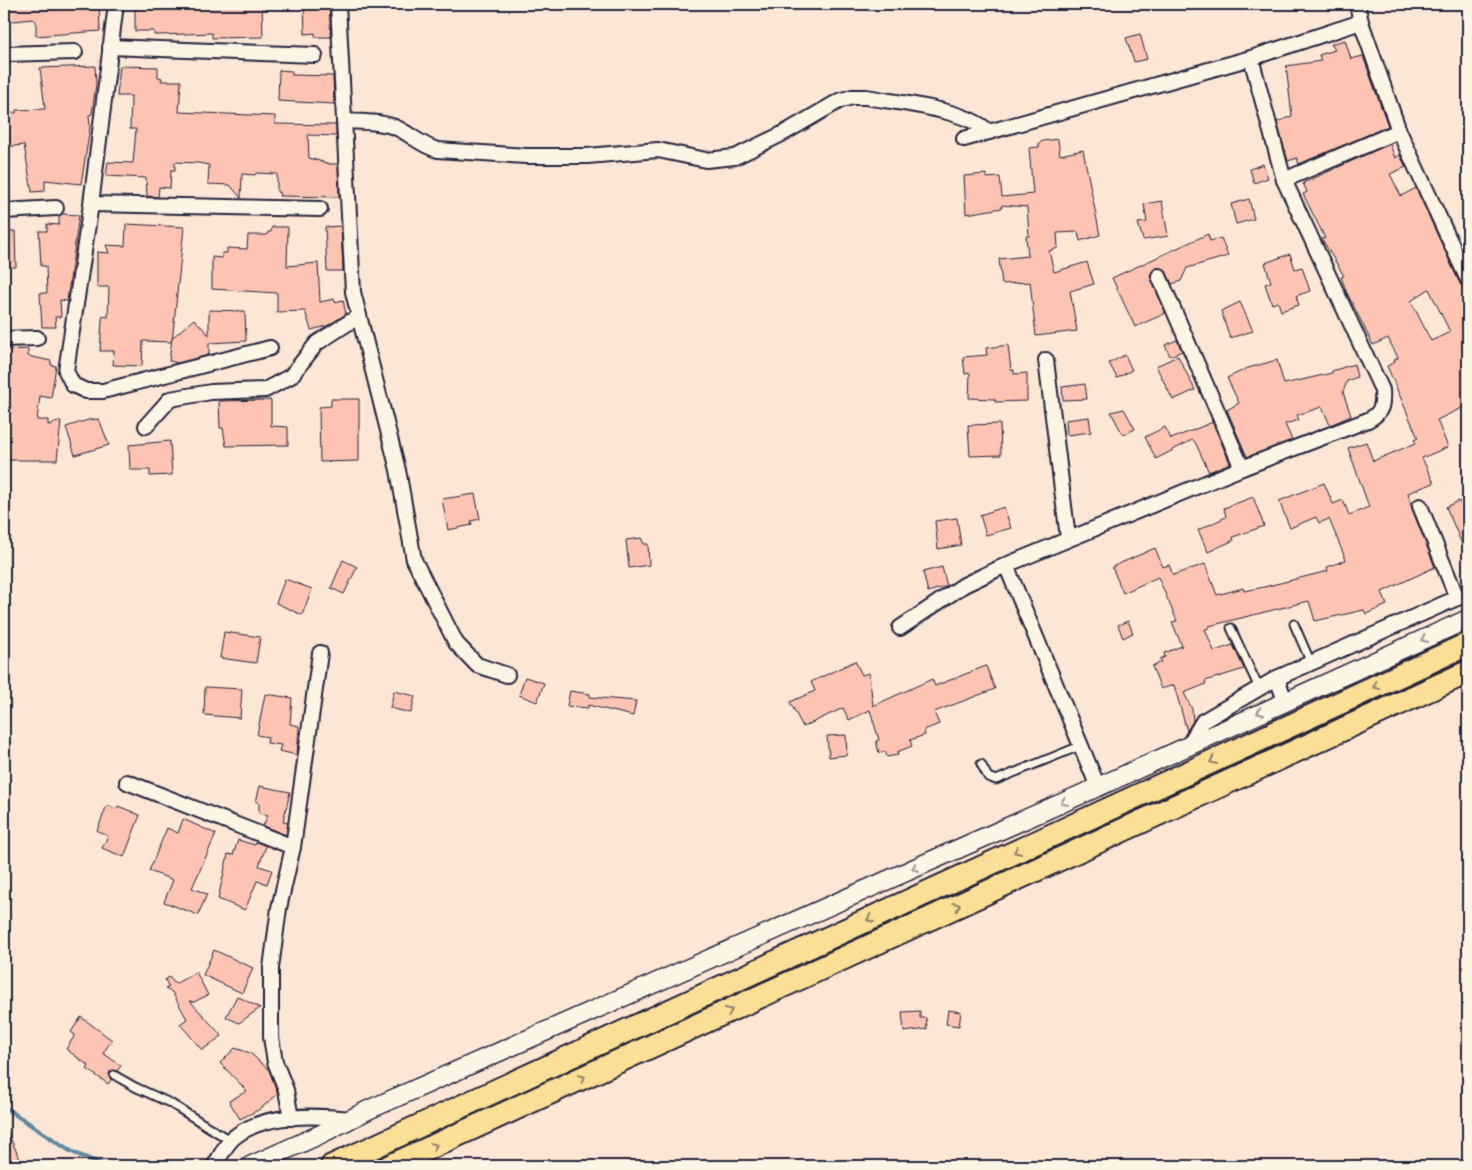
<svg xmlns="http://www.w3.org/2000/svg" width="1472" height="1170" font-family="'Gochi Hand',sans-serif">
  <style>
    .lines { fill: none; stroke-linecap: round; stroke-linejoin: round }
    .stream { stroke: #6089a4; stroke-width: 4.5 }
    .building { fill: #fdc3b3; stroke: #22223b; fill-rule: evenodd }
    .service-casing { stroke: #22223b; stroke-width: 11 }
    .minor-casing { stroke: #22223b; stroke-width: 18 }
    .tertiary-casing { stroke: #22223b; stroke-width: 21 }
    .primary-casing { stroke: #22223b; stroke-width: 26 }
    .service { stroke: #fcf5e5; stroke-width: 7 }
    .minor { stroke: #fcf5e5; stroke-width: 14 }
    .tertiary { stroke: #fcf5e5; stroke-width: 18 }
    .primary { stroke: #fbdf96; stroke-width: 22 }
    .oneway { stroke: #9a9698 }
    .oneway2 { stroke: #8e8068 }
  </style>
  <rect width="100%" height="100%" fill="#fce6d6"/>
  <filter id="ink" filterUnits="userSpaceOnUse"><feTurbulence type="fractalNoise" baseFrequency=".02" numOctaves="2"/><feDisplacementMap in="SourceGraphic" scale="10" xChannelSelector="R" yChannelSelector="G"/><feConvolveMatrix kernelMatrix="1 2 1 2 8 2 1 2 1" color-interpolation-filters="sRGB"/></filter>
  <g filter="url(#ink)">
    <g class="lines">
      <!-- stream -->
      <polyline class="stream" points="4,1107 72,1152 106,1166"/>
    </g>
    <!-- building -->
    <g class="building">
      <polygon points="9,4 99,4 100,31 36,36 36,21 33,19 4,22 4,9 9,9"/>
      <polygon points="139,4 262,4 263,37 212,38 212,33 160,35 154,35 154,31 135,31 135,9 139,9"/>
      <polygon points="304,4 329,4 331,37 315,37 315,33 305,34"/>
      <polygon points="1140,34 1147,59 1134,62 1126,38"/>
      <polygon points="1345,40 1351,59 1363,56 1388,126 1299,164 1297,158 1288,161 1277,122 1292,116 1286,66 1321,61 1319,55 1335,50 1331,44"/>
      <polygon points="95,66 96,84 92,114 89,115 90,128 81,184 45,180 45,191 32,192 24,145 4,147 4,113 16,113 16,110 45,109 40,68"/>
      <polygon points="120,66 158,67 158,77 162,78 161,81 181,81 179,112 275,116 275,124 336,125 336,136 308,135 309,158 330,164 338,164 339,197 279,196 280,193 277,192 277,174 256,173 255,175 242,174 241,198 230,185 208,184 209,165 198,163 175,162 175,170 171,170 170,188 159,187 158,197 147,196 146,178 106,176 108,162 133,163 136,129 130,129 131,96 117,96"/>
      <polygon points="279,70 292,71 292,75 333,76 334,104 278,101"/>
      <polygon points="1058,139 1060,155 1083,150 1100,235 1080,241 1078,232 1057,233 1058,248 1049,251 1054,272 1087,262 1094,284 1070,291 1077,331 1036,336 1030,282 1002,284 999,259 1028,256 1026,236 1029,236 1027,207 1002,205 1002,208 966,214 964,176 986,174 986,178 1000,177 1002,197 1033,194 1029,148 1039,147 1039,143 1043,141"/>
      <path d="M1390,144L1395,158L1400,155L1406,167L1390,174L1401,196L1416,188L1460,284L1468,290V405L1437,420L1448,447L1422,458L1434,483L1408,493L1412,509L1435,567L1382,592L1387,605L1366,614L1364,610L1315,621L1309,601L1209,626V628L1205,629L1214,651L1233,645L1244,669L1205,681L1206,684L1184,693L1192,709L1193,721L1187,731L1174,685L1161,689L1152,666L1162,662L1160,659L1165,657L1164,653L1182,646L1172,622L1177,621L1158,577L1123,593L1112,567L1155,548L1163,567L1169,565L1173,575L1205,564L1217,595L1243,588L1244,591L1264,587L1328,571L1327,567L1346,560L1329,519L1319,523L1316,517L1290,528L1279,501L1324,483L1333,504L1343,500L1349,515L1369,507L1348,448L1366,442L1373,461L1416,443L1414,440L1418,438L1387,366L1395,362L1394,360L1398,358L1388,338L1373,345L1346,291L1341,277L1344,276L1322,239L1325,238L1303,194L1307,192L1303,183ZM1429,289L1450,332L1431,341L1411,301Z"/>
      <polygon points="1263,164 1268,178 1254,183 1250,169"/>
      <polygon points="1249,199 1254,219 1236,224 1231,204"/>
      <polygon points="1162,201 1168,236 1143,240 1138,223 1147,222 1144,204"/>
      <polygon points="62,214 79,215 67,301 60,300 61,317 55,317 56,327 42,327 40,293 47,293 46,266 41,266 39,231 47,231 47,224 59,225 59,216"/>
      <polygon points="126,224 184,227 172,342 143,341 142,366 113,365 114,351 100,351 102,320 103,316 108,317 109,287 97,287 97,252 109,253 106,245 125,246"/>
      <polygon points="341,226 343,271 327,271 325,227"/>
      <polygon points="272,227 288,227 287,266 318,263 320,302 334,299 335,302 343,300 346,314 327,326 311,330 305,311 277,312 277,293 212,289 212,257 222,258 222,253 227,253 227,248 247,249 248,235 267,235 268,232 271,232"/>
      <polygon points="15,231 16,267 5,267 4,232"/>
      <polygon points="1208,234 1210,241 1221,238 1228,256 1187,268 1181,281 1172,284 1165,269 1155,268 1150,275 1151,279 1165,311 1164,314 1135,327 1112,278"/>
      <polygon points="1290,254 1295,269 1302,267 1310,291 1296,296 1299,305 1281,311 1278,302 1272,304 1265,284 1271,282 1265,263"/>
      <polygon points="1240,302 1253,331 1230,338 1221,311"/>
      <polygon points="209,310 245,311 246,341 209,343 209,355 178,363 169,361 172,338 194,319 209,335"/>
      <polygon points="1177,340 1182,351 1170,356 1165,345"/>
      <polygon points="1008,345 1011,370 1014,370 1014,374 1027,373 1027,401 995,402 995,399 969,398 970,373 965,374 963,357 987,355 986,348"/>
      <polygon points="28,349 28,356 51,361 51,365 56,366 51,398 40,396 37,420 48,420 48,425 61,421 57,460 4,460 4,350"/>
      <polygon points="1125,355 1132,370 1117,378 1109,363"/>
      <polygon points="1178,356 1195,390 1173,400 1156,366"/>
      <polygon points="1277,360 1284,384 1332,373 1332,371 1354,364 1357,377 1347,381 1343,392 1351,416 1330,425 1322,407 1297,415 1299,420 1285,424 1292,440 1247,457 1227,410 1239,403 1227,378 1248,368"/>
      <polygon points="1085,384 1087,399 1063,400 1062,387"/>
      <polygon points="331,399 359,399 359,461 320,462 319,407 331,406"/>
      <polygon points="271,400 271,426 288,427 288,445 226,446 223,428 220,428 219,401"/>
      <polygon points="1124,409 1135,429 1123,435 1111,412"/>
      <polygon points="1089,417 1091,432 1067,435 1066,420"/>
      <polygon points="99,419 109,445 75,455 66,427 88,420"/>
      <polygon points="1211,419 1230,463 1209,472 1195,442 1192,440 1156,459 1145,437 1165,427 1171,439 1213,422"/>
      <polygon points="1000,424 1001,455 970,456 968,425"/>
      <polygon points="170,441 172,475 150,476 150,470 130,470 129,445"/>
      <polygon points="475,494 480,519 471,521 472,525 448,530 442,499"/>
      <polygon points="1253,497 1264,526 1233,537 1234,540 1208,552 1198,530 1226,517 1224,508"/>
      <polygon points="1459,501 1463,510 1468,507 1468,558 1446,507"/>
      <polygon points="1004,507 1011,528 986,535 980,515"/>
      <polygon points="957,518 961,545 938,549 935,521"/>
      <polygon points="641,538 644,544 648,544 649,565 629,568 626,540"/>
      <polygon points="343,560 357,567 344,594 331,588"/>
      <polygon points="942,567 947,586 928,592 923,572"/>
      <polygon points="285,579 312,589 302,615 276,603"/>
      <polygon points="1128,621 1133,633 1123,638 1118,625"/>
      <polygon points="224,632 260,637 256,663 220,658"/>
      <polygon points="855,661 862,675 869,673 873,706 932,679 935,686 986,666 995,689 934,712 939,724 924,730 925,735 910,740 912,746 897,752 898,755 887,757 885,751 879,753 876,741 879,740 870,710 849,720 843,708 803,727 790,702 815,691 811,682"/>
      <polygon points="525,677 544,683 537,702 519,695"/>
      <polygon points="205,687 242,689 240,718 204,715"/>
      <polygon points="394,691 415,696 411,713 390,708"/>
      <polygon points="570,691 590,694 590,697 636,701 633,716 588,705 588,708 567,706"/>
      <polygon points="265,694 292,698 290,724 299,726 297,755 279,751 281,745 267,743 268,737 257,735"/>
      <polygon points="846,735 847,755 829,757 827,736"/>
      <polygon points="260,786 290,792 283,822 288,823 286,835 263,826 268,815 259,813 259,803 256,802"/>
      <polygon points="107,805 117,809 118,806 140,815 124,857 102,848 108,836 97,831"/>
      <polygon points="183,819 216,834 192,888 207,894 198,915 164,902 173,880 149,871 167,828 178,833"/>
      <polygon points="238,840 255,845 256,842 266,846 259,866 272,870 267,884 257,881 245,910 218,899 228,854 233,855"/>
      <polygon points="214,950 253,968 242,993 203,975"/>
      <polygon points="196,972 208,995 194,1002 190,1001 222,1036 202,1050 180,1024 187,1019 172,992 165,989 169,987 165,980 169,977 175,984"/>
      <polygon points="237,996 260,1008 239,1023 226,1017"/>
      <polygon points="948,1010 961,1012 959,1026 946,1024"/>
      <polygon points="920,1011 920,1018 926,1018 927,1029 904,1032 902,1012"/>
      <polygon points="81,1017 112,1040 103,1053 121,1066 117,1071 110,1072 111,1080 108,1084 87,1069 89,1066 66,1049 75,1035 71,1032"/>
      <polygon points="235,1048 250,1053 269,1070 278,1094 260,1109 240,1119 229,1101 247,1091 220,1063"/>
      <polygon points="4,1124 23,1166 4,1166"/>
    </g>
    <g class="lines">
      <!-- service casing -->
      <g class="service-casing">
        <g id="service">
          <polyline points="1294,624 1311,663"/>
          <polyline points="1231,628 1259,688"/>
          <polyline points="981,764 988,777 996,780 1080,746"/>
          <polyline points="114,1075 135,1087 170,1103 231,1141"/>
        </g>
      </g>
      <!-- minor casing -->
      <g class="minor-casing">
        <g id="minor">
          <polyline points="116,4 91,204 66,371 73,385 86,391 103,391 270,348"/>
          <polyline points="338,4 353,292 398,470 414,560 456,643 477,665 507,675"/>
          <polyline points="1357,4 1361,22 1399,131 1468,280"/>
          <polyline points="110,47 315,55"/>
          <polyline points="4,54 75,52"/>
          <path d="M344,121C362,122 383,121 399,129C413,136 422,146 438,150L526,156H587L658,150L706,160L735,157L784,133L839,101L852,97H866C899,103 966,109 989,132"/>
          <polyline points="964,139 1251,58 1361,22"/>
          <polyline points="1284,180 1399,131"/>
          <polyline points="91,204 320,209"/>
          <polyline points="4,211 56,208"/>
          <polyline points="1159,276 1242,468"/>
          <polyline points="4,339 37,338"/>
          <polyline points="1046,360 1068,538"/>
          <polyline points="146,426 170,399 211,392 265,390 291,376 317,343 359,316"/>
          <polyline points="1420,506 1457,598"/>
          <polyline points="1006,565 1098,787"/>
          <path d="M900,628L964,585L1006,565L1242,468L1368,420C1382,413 1383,405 1382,390L1284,180L1251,58"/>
          <polyline points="1277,678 1285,701"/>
          <polyline points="1188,746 1203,721 1277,678 1457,598 1468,596"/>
          <polyline points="127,782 293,847"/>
          <polyline points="291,1118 286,1090 275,1062 271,1037 271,968 279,908 293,847 320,653"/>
          <path d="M214,1166C221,1156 226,1142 237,1135C267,1113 315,1115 350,1119"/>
        </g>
      </g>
      <!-- tertiary casing -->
      <g class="tertiary-casing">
        <polyline id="tertiary" points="250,1166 319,1135 368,1110 1098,787 1468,619"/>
      </g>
      <!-- primary casing -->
      <g class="primary-casing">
        <g id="primary">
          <polyline points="332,1166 1468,644"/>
          <polyline points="390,1166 1468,672"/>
        </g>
      </g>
      <!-- service -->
      <use href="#service" class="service"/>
      <!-- minor -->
      <use href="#minor" class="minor"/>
      <!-- tertiary -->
      <use href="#tertiary" class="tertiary"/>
      <!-- primary -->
      <use href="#primary" class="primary"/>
    </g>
    <!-- one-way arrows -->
    <defs><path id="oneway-chevron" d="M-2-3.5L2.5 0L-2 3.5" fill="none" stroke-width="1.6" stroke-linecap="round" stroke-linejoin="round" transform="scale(1.25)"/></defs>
    <g class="oneway">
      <use href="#oneway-chevron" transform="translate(1424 639) rotate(156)"/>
      <use href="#oneway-chevron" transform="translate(1260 712) rotate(155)"/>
      <use href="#oneway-chevron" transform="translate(1064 802) rotate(156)"/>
      <use href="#oneway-chevron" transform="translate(915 868) rotate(156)"/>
    </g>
    <g class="oneway2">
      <use href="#oneway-chevron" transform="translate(1376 686) rotate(155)"/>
      <use href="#oneway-chevron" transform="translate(1213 761) rotate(155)"/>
      <use href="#oneway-chevron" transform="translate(1017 851) rotate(155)"/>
      <use href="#oneway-chevron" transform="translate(957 906) rotate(-25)"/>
      <use href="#oneway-chevron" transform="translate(870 919) rotate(155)"/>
      <use href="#oneway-chevron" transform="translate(729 1011) rotate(-25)"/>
      <use href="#oneway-chevron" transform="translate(582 1078) rotate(-25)"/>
      <use href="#oneway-chevron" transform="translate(434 1146) rotate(-24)"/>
    </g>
  </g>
  <!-- margin -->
  <rect width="1472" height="1170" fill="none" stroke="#fcf5e5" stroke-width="20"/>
  <rect x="10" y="10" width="1452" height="1150" fill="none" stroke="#22223b" stroke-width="2" filter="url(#ink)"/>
</svg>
